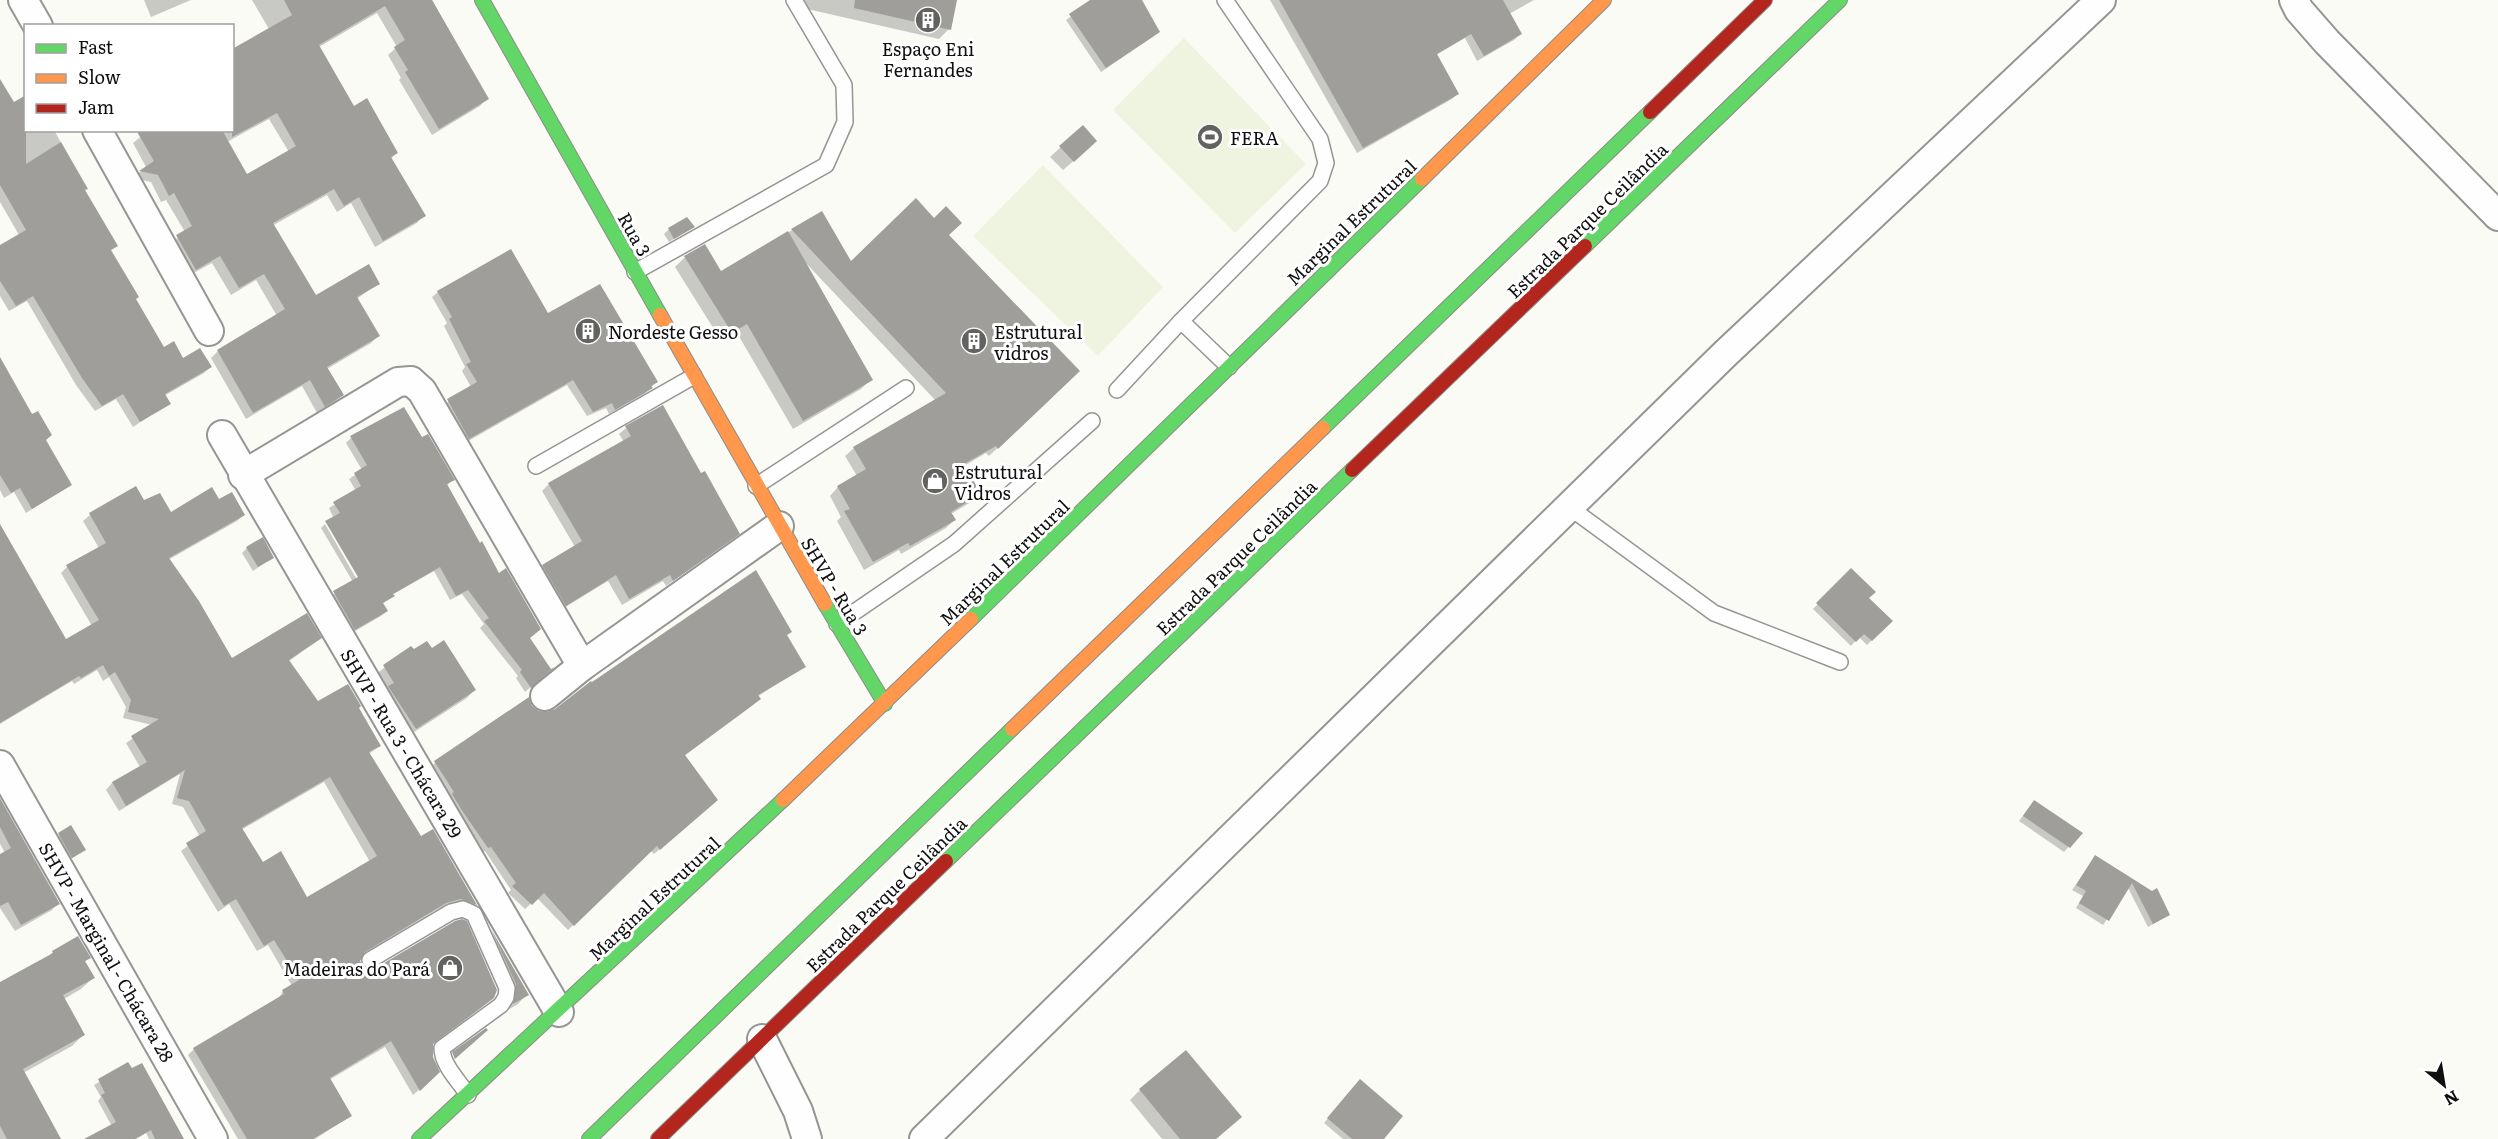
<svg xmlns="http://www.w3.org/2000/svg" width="2498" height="1139" font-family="Literata,serif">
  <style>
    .pitch { fill: #eff4e1 }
    .shadow { fill: #0003; fill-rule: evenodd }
    .building { fill: #9f9e9b; fill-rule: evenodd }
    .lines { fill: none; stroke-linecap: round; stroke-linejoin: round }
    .lane-casing { stroke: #959593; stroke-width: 18 }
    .street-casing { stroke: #959593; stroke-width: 32 }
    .fast-casing { stroke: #8c8c8a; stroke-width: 16 }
    .slow-casing { stroke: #8c8c8a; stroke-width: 16 }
    .jam-casing { stroke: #8c8c8a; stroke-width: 16 }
    .lane { stroke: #fefefe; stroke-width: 15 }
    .street { stroke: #fefefe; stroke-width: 28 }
    .fast { stroke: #63d668; stroke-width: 14 }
    .slow { stroke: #ff974d; stroke-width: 14 }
    .jam { stroke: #b3261e; stroke-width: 14 }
    .labels { text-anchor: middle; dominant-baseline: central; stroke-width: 6; stroke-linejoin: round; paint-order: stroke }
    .poi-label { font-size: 18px; fill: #0f0f0f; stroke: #fff; text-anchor: start }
    .street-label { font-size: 18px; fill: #0f0f0f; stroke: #fff }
  </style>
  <rect width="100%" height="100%" fill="#fbfbf6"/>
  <!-- pitch -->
  <g class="pitch">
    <polygon points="1184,38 1306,164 1235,233 1113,110"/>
    <polygon points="1043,165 1163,287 1098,356 973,236"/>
  </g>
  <!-- shadow -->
  <g class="shadow">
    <polygon points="144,0 191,0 151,17"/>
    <path d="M252,0H432L487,98L480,106L432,135L399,80L401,78L388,55L397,47L377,13L319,47L353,108L396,153L391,159L424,215L417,223L375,247L351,203L337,212L327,195L272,226L315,297L378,283L357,299L378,336L371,343L327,369L342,395L334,402L317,413L302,386L246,419L211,358L218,351L277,316L256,280L231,295L212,263L188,276L170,244L185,232L166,200L161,202L151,182L133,178L146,167L133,143L149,130H232L269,29ZM269,119L289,152L246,176L227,142Z"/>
    <polygon points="789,0 956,0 949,29 939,39 794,6"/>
    <polygon points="1093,0 1140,0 1154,36 1101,72 1066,20"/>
    <polygon points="1270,0 1534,0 1509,14 1520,34 1514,40 1477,61 1465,38 1436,55 1458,93 1452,99 1357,153"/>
    <polygon points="0,82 26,130 54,130 86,188 83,191 116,246 110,251 135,300 163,349 183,360 210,367 204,373 164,396 169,403 133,427 116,399 95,411 76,385 27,301 9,311 0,296 0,246 19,235 0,202"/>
    <polygon points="1083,127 1085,151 1063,170 1050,157"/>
    <polygon points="821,213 850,263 947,235 1070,380 989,456 986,453 964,466 980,494 971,502 951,514 954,520 946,528 901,554 899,550 864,570 837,521 841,517 830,496 838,487 857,476 845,456 854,448 936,401 804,261 871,379 861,389 793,429 737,333 722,342 675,267 685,257 704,246 720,273"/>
    <polygon points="693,227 669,242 664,234 669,229"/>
    <polygon points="438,292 547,315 656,382 645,394 609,414 606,408 587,416 567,385 463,444 442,406 471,387 462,371 465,367 444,326 447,323 432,297"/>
    <polygon points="0,415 32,416 70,485 26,513 14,492 4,498 0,490"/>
    <polygon points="626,428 731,540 666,586 663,581 622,605 608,581 559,611 536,573 543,566 575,547 542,491 549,484 624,442 619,434"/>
    <polygon points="351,438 422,439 453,479 447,485 528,638 550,670 525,692 516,678 518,676 480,628 484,624 462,594 450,600 434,571 392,595 382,604 387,611 381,616 350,634 328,598 353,582 321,528 325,524 360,585 363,583 329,508 356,491 349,479 362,470 346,443"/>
    <path d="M135,488L143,502L171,514L219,501L244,515L237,521L168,560L231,660L320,638L288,662L318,703L357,708L379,746L369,754L420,838L432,831L475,905L470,910L454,905L438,909L360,956V965L432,1045V1079L413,1095L385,1047L329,1080L350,1116L315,1139H238L188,1055L194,1049L278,999L283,991L292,986L268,945L257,951L229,904L218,912L181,851L200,837L183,807L172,804L180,774L119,811L106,790L112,783L140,767L126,743L152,725L123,718L126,707L109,677L103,681L97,670L74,684L72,681L0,724V527L66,641L92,626L61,573L67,567L99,548L83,521L90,515ZM324,782L370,862L307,899L262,864L241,830Z"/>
    <polygon points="247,548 273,557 253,571 242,553"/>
    <polygon points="1851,570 1867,598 1891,621 1867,645 1859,637 1851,646 1813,609"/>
    <polygon points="786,636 804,666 757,697 759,699 753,705 684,756 710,806 654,854 651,851 568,930 537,898 525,909 508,893 511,890 485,851 482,853 430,768 435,763 531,707 538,713 547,714"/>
    <polygon points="411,648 474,690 467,698 408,736 376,674"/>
    <polygon points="0,801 58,903 52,910 15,931 0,908 0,856 5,853 0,844"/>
    <polygon points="2030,806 2081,833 2064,852 2019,821"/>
    <polygon points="71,827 84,850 67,862 54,839"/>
    <polygon points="2095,857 2152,893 2169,915 2148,927 2128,888 2103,925 2076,908 2083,896 2072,890"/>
    <polygon points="491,931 527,994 518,1004 504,1012 507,995 482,940"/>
    <polygon points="53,952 89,958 84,962 93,978 81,989 64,999 83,1035 72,1046 23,1073 59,1139 0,1139 0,985 46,959"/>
    <polygon points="128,1064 178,1139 149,1139 146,1133 136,1139 119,1139 98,1101 101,1097 94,1085"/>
    <polygon points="1355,1085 1382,1139 1343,1139 1324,1123"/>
    <polygon points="1140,1090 1240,1117 1216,1139 1162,1139 1130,1100"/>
  </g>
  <!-- building -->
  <g class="building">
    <polygon points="284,0 432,0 489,99 439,129 405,72 408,70 394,47 405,40 385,6 319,45 354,106 367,98 398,153 391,157 426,216 383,241 359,197 344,206 334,189 273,223 316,295 369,264 380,284 357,297 380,336 327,367 344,395 325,407 310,380 253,413 217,350 285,309 264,274 239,288 220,256 196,270 176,235 192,226 174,193 169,196 158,175 139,171 154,161 136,130 222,130 247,174 296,146 277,113 232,137 232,49 292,15"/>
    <polygon points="855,0 957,0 951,30 854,8"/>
    <polygon points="1090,0 1142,0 1160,32 1106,68 1069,14"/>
    <polygon points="1279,0 1503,0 1522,34 1484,56 1471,34 1437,54 1459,94 1363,148"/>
    <polygon points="0,79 14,102 26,95 26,164 61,142 88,189 85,190 118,246 111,250 139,297 136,299 164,347 174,341 183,358 200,348 212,367 165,394 171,404 140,422 123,394 102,406 82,378 33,296 16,306 0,281 0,245 26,230 0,185"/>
    <polygon points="1083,125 1097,141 1074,162 1059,146"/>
    <polygon points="916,198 934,218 946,206 962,223 949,235 1080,371 998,449 996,446 964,464 981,494 951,512 956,520 910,546 908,543 873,562 844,511 850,509 837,486 866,469 853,447 946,393 791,229 822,211 851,261"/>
    <polygon points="687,217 695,227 674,239 668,228"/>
    <polygon points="788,231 873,380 803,421 747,324 732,333 684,256 705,244 721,271"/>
    <polygon points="511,249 548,313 600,284 658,382 651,386 653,388 615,410 612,403 593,412 573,380 469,439 447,399 477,382 466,364 471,362 449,319 452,317 437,291"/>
    <polygon points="0,357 32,414 38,411 52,435 46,440 72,485 32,509 20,488 11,493 0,475"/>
    <polygon points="663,405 701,473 705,471 740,534 673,581 670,575 629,599 616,575 566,606 542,565 582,541 548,483 631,436 625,426"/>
    <polygon points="404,407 422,437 428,434 455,480 447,484 480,543 482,541 499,573 506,568 541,629 530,638 551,669 555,667 531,688 520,672 522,670 484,621 489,618 468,590 456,596 440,567 393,594 395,596 383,603 388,611 355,630 333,591 358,577 325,521 340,513 333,502 361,486 354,473 367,465 350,436"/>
    <path d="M136,486L144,500L160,493L171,512L212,487L219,499L232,492L245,515L169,558L199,601L232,658L307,613L322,638L289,660L318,701L348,684L361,706L359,708L381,746L369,752L421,836L433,829L477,905L461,899L446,903L365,952L360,961L366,969H374L455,921L462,919L467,921L497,990L494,998L433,1044V1057L440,1072L420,1091L391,1041L330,1078L352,1116L313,1139H247L193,1048L284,994L282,990L299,980L274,940L264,946L236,899L224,906L186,843L206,831L189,801L177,798L185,770L126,806L112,782L147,762L131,736L159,719L128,712L131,700L115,672L109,676L103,665L81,678L79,676L0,723V524L66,639L99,620L66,565L106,543L89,513ZM330,777L377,856L307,897L281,851L263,862L242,828Z"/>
    <polygon points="263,537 274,558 258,567 246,547"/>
    <polygon points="1851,568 1876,592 1869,598 1893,621 1872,641 1864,634 1856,642 1816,603"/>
    <polygon points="756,570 792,632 787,635 806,667 758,695 761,699 685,755 718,800 660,850 657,846 574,926 544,893 532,905 512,886 516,883 491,847 488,848 463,812 452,794 454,792 434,761 529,697 532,706 539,711 547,712 555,709 591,681 592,682"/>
    <polygon points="444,640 476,690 416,729 388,686 394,683 383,665 411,646 414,649 427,641 432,648"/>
    <polygon points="0,798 60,904 21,925 8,902 0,906 0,854 11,848 0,827"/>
    <polygon points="2034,800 2083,833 2070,848 2023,816"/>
    <polygon points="71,825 86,850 72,858 58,833"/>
    <polygon points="2095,855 2152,891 2157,888 2170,915 2153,924 2132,883 2109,921 2079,903 2086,891 2076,885"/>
    <polygon points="491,929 529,995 513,1004 516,984"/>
    <polygon points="78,936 91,958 85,961 95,978 63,995 85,1035 23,1069 61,1139 7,1139 0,1126 0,982 53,953 52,951"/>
    <polygon points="486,1028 488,1030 455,1059 452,1052"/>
    <polygon points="1186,1050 1242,1117 1216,1139 1180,1139 1139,1089"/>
    <polygon points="128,1062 132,1068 142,1063 184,1139 155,1139 151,1130 135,1139 84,1139 116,1122 101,1095 105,1093 98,1079"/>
    <polygon points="1360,1079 1403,1116 1384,1139 1352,1139 1327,1118"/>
  </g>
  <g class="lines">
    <!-- lane casing -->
    <g class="lane-casing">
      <g id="lane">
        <polyline points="1225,0 1320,139 1326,163 1320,181 1181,321 1229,367"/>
        <polyline points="635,272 826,165 845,122 844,85 794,0"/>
        <polyline points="1117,390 1181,321"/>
        <polyline points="536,466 694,376"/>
        <polyline points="756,486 906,388"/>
        <polyline points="1569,507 1714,613 1840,662"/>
        <polyline points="837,624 954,544 1092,421"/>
        <path d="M370,960L451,912L463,909L474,914L507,988L506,997L501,1005L442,1048C442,1065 459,1081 468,1095"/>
      </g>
    </g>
    <!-- street casing -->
    <g class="street-casing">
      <g id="street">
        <polyline points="23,0 38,26"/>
        <polyline points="2294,0 2299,10 2327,42 2498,216"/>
        <polyline points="97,130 209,331"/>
        <polyline points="222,435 559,1012"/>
        <polyline points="243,475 398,382 411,381 422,391 582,666"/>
        <polyline points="545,696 582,666 779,526"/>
        <polyline points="0,765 213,1139"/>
        <polyline points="762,1039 798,1111 807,1139"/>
        <polyline points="924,1139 1726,353 2101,0"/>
      </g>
    </g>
    <!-- fast casing -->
    <g class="fast-casing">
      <g id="fast">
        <polyline points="482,0 660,315"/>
        <polyline points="1585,246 1840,0"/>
        <polyline points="1323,428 1650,112"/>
        <polyline points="825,604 885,704"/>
        <polyline points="971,619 1422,179"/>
        <polyline points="946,861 1352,470"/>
        <polyline points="419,1139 783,800"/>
        <polyline points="589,1139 1012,729"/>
      </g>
    </g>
    <!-- slow casing -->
    <g class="slow-casing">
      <g id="slow">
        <polyline points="1422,179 1604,0"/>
        <polyline points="660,315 825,604"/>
        <polyline points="1012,729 1323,428"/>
        <polyline points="783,800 971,619"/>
      </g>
    </g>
    <!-- jam casing -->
    <g class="jam-casing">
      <g id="jam">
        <polyline points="1650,112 1765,0"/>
        <polyline points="1352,470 1585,246"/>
        <polyline points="658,1139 946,861"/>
      </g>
    </g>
    <!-- lane -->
    <use href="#lane" class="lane"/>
    <!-- street -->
    <use href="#street" class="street"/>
    <!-- fast -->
    <use href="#fast" class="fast"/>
    <!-- slow -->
    <use href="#slow" class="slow"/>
    <!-- jam -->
    <use href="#jam" class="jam"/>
  </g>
  <!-- icons -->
  <defs>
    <g id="building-disc" transform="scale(1.35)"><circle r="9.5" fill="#626260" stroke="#fff"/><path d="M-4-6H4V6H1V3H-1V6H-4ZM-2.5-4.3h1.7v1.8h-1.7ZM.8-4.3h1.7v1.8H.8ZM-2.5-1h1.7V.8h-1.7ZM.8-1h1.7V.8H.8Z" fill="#fff"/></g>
    <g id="stadium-disc" transform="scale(1.35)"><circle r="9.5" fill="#626260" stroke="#fff"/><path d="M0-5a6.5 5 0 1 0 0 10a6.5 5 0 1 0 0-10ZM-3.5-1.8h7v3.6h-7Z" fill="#fff"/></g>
    <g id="shop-disc" transform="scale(1.35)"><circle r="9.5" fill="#626260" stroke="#fff"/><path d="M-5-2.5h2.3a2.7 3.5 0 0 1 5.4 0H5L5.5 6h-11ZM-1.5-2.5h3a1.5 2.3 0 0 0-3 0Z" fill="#fff"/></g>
  </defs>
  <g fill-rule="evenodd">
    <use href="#building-disc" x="928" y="20"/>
    <use href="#stadium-disc" x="1210" y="137"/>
    <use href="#building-disc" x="588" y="331"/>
    <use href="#building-disc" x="974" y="341"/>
    <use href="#shop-disc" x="935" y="481"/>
    <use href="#shop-disc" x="450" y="968"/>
  </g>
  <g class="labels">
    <!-- poi labels -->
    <g class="poi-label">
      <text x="928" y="48" text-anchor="middle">Espaço Eni<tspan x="928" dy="21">Fernandes</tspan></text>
      <text x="1230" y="137">FERA</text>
      <text x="608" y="331">Nordeste Gesso</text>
      <text x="994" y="331">Estrutural<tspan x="994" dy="21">vidros</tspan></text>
      <text x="954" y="471">Estrutural<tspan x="954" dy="21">Vidros</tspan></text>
      <text x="430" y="968" text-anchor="end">Madeiras do Pará</text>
    </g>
    <!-- street labels -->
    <g class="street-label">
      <text transform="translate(1587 220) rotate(-44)">Estrada Parque Ceilândia</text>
      <text transform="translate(1351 222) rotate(-44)">Marginal Estrutural</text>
      <text transform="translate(635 234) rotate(61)">Rua 3</text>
      <text transform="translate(1236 557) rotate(-44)">Estrada Parque Ceilândia</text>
      <text transform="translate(1004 562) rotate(-44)">Marginal Estrutural</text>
      <text transform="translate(835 586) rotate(59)">SHVP - Rua 3</text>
      <text transform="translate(402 743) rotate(59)">SHVP - Rua 3 - Chácara 29</text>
      <text transform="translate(886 894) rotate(-44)">Estrada Parque Ceilândia</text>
      <text transform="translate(654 898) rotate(-43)">Marginal Estrutural</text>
      <text transform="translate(107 952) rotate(60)">SHVP - Marginal - Chácara 28</text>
    </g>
  </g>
  <!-- legend -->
  <rect x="24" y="24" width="210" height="108" fill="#ffffff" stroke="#9f9f9f" stroke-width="1.5"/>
  <rect x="36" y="44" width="30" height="9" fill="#63d668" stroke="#9f9f9f" stroke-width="1.5"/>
  <text x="78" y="54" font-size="18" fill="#0f0f0f">Fast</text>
  <rect x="36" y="74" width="30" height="9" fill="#ff974d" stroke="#9f9f9f" stroke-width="1.5"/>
  <text x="78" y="84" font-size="18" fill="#0f0f0f">Slow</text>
  <rect x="36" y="104" width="30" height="9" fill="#b3261e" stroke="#9f9f9f" stroke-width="1.5"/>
  <text x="78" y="114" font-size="18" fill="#0f0f0f">Jam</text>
  <!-- north arrow -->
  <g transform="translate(2444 1085) rotate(150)" stroke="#ffffff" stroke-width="4.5" paint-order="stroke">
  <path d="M0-4.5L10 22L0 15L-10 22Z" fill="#0f0f0f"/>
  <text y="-9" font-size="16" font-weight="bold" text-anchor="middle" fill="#0f0f0f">N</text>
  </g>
</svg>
